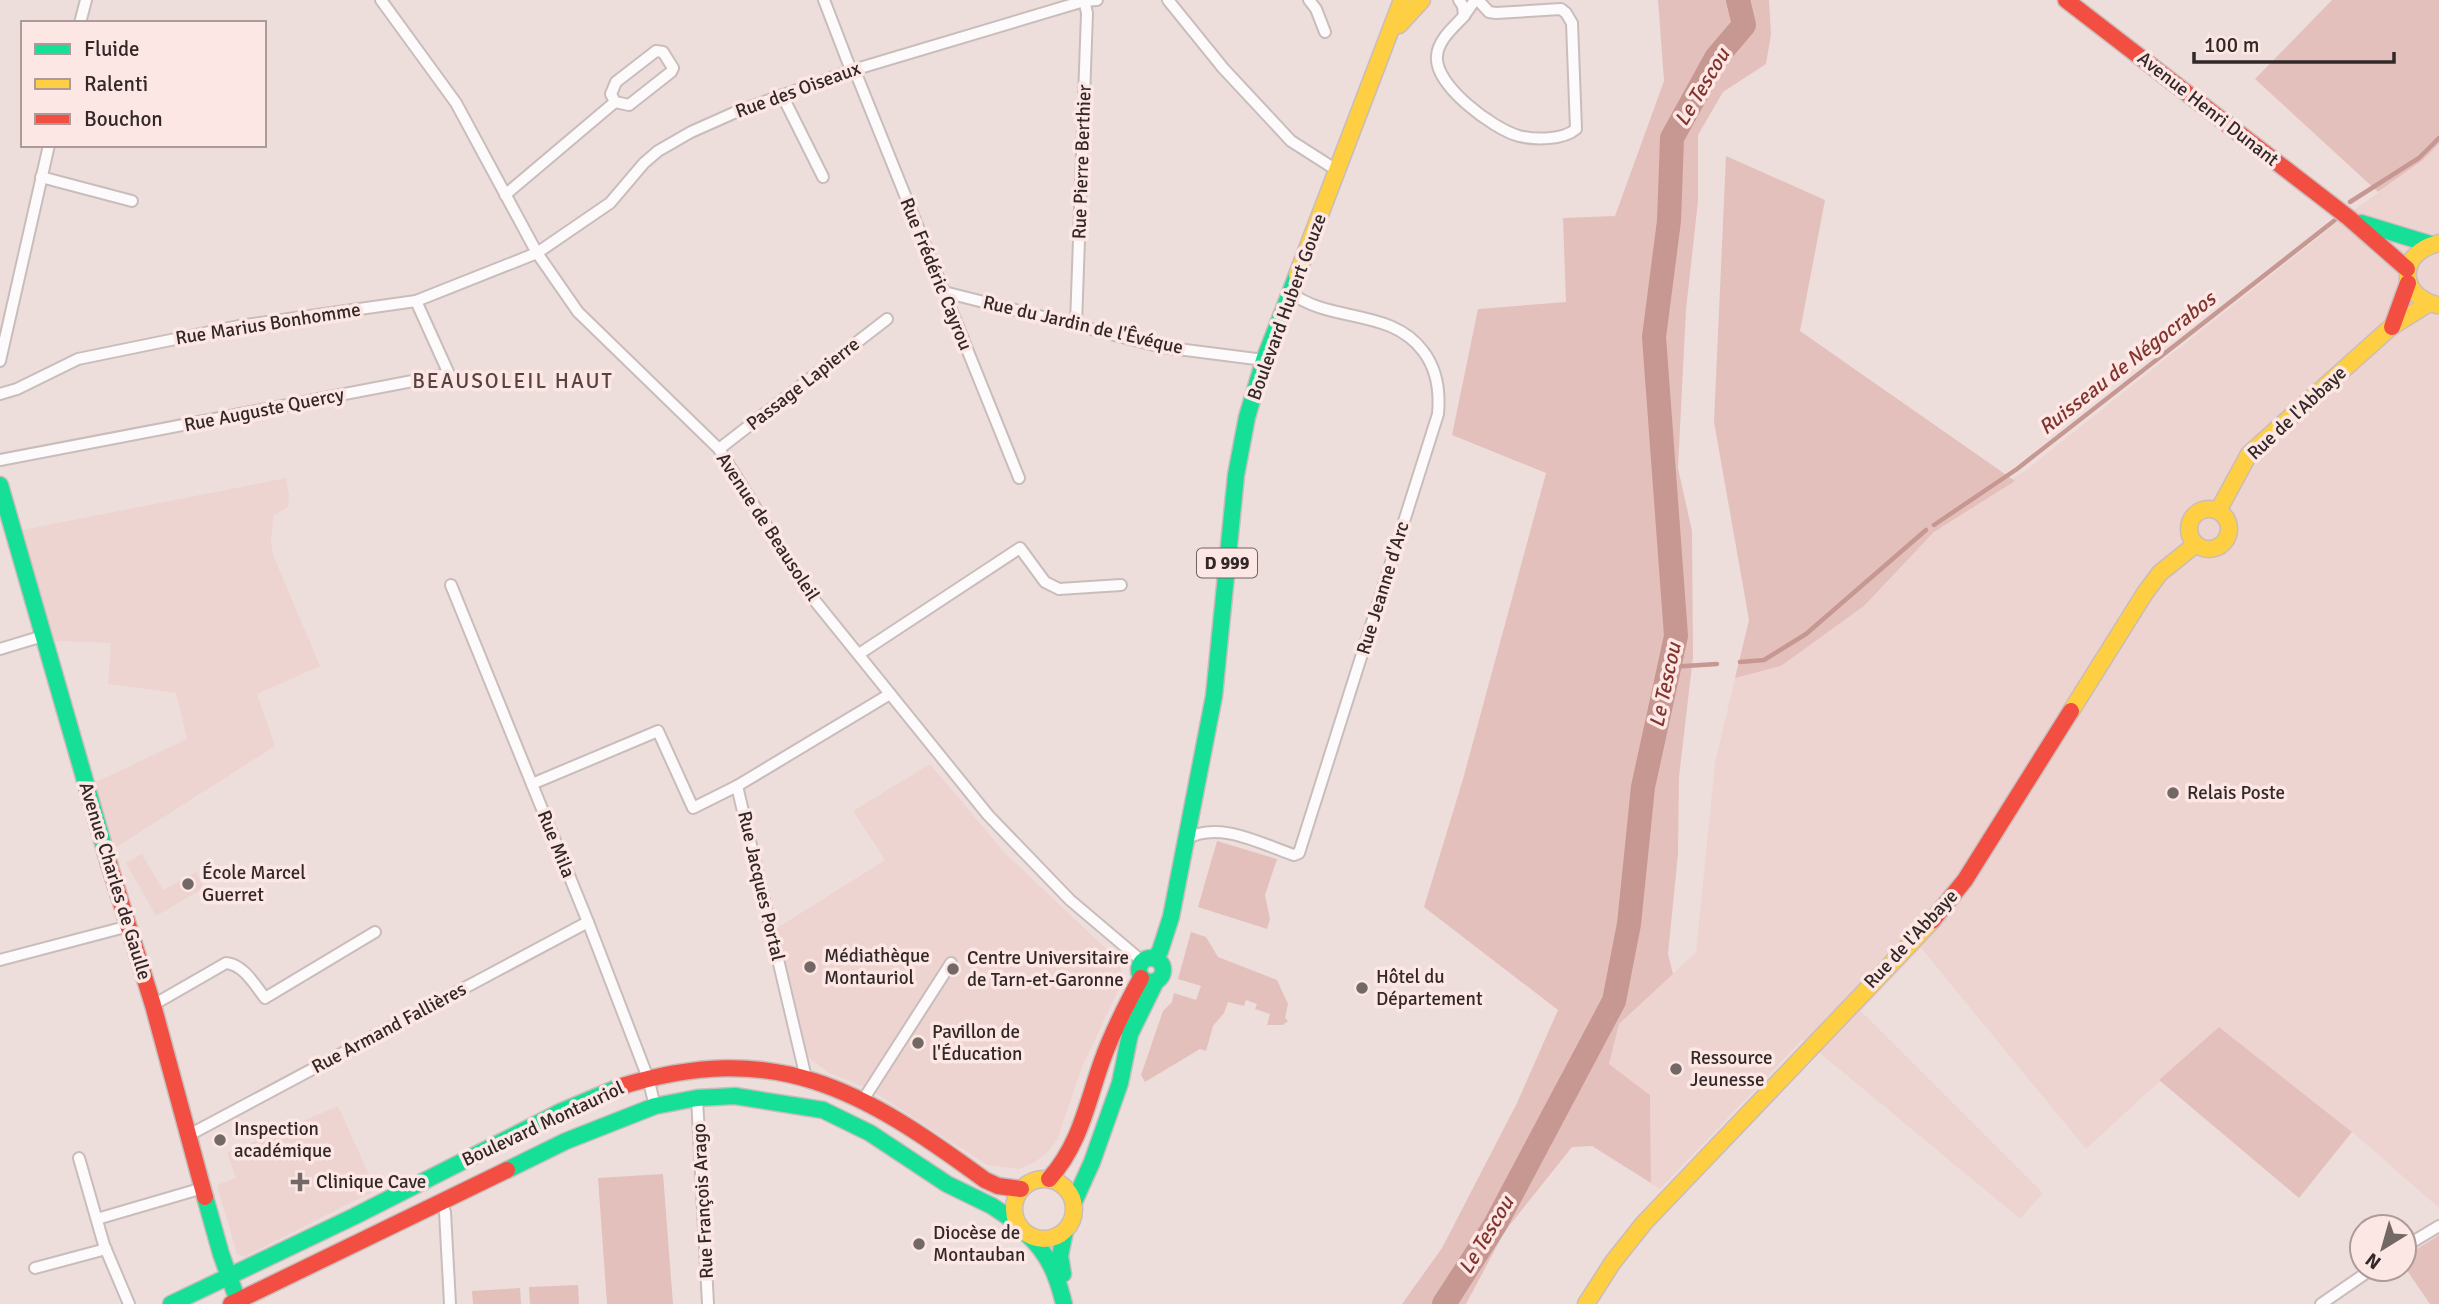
<svg xmlns="http://www.w3.org/2000/svg" width="2439" height="1304" font-family="Signika,sans-serif">
  <style>
    .built { fill: #eed4d0 }
    .green { fill: #e4c0bc }
    .lines { fill: none; stroke-linecap: round; stroke-linejoin: round }
    .stream { stroke: #c79792; stroke-width: 4.5 }
    .river { stroke: #c79792; stroke-width: 24 }
    .street-casing { stroke: #c9bdbc; stroke-width: 14 }
    .fast-casing { stroke: #c9bdbc; stroke-width: 19 }
    .slow-casing { stroke: #c9bdbc; stroke-width: 19 }
    .jam-casing { stroke: #c9bdbc; stroke-width: 19 }
    .street { stroke: #fcfafa; stroke-width: 10 }
    .fast { stroke: #16e098; stroke-width: 16 }
    .slow { stroke: #ffcf43; stroke-width: 16 }
    .jam { stroke: #f24e42; stroke-width: 16 }
    .poi-dot { fill: #736866; stroke: #fde7e4; stroke-width: 2.5 }
    .labels { text-anchor: middle; dominant-baseline: central; stroke-width: 7; stroke-linejoin: round; paint-order: stroke }
    .shield { fill: #fde7e4; stroke: #6f6160; stroke-width: 2 }
    .shield-label { font-size: 18px; font-weight: bold; fill: #322827 }
    .street-label { font-size: 19px; fill: #322827; stroke: #fde7e4 }
    .poi-label { font-size: 19px; fill: #322827; stroke: #fde7e4; text-anchor: start }
    .water-label { font-size: 21px; font-style: italic; fill: #82342e; stroke: #fde7e4 }
    .neighbourhood-label { font-size: 21px; letter-spacing: 2px; fill: #594341; stroke: #fde7e4 }
  </style>
  <rect width="100%" height="100%" fill="#eddedc"/>
  <!-- built -->
  <g class="built">
    <polygon points="2439,144 2439,1208 2352,1132 2219,1027 2086,1149 1921,948 1861,1011 2043,1193 2020,1219 1803,1039 1660,1189 1651,1184 1650,1095 1609,1064 1619,1024 1696,952 1715,763 1735,678 1781,666 1864,606 1934,532 2026,470 2335,224 2423,160"/>
    <polygon points="286,478 289,495 288,507 274,515 271,539 273,555 320,666 257,694 275,746 112,850 92,784 187,739 176,693 108,684 111,643 55,641 22,530"/>
    <polygon points="930,764 1005,853 1118,960 1124,978 1082,1067 1057,1140 1048,1152 1035,1162 1019,1169 987,1165 869,1089 829,1073 805,1055 777,928 885,860 853,811"/>
    <polygon points="142,854 163,890 196,872 204,888 156,916 126,863"/>
    <polygon points="338,1106 376,1190 244,1257 237,1254 217,1185 236,1178 227,1153"/>
  </g>
  <!-- green -->
  <g class="green">
    <polygon points="1658,0 1769,0 1771,34 1766,64 1723,92 1698,135 1698,201 1686,310 1678,468 1692,531 1693,657 1679,777 1678,854 1668,954 1673,974 1619,1024 1609,1064 1650,1095 1651,1183 1592,1146 1572,1147 1505,1231 1466,1304 1402,1304 1442,1248 1517,1103 1558,1010 1424,907 1463,779 1546,473 1452,435 1478,309 1566,302 1563,218 1615,216 1664,81"/>
    <polygon points="2332,0 2439,0 2439,144 2423,160 2378,192 2255,79"/>
    <polygon points="1726,156 1825,200 1800,331 2015,481 1934,532 1864,606 1781,666 1735,678 1749,620 1714,422"/>
    <polygon points="1217,841 1277,859 1265,895 1270,919 1267,929 1198,907"/>
    <polygon points="1191,932 1206,937 1218,957 1277,980 1288,1004 1285,1018 1288,1021 1283,1025 1267,1025 1270,1014 1255,1009 1257,1004 1246,1000 1244,1006 1228,1002 1224,1013 1213,1026 1206,1051 1200,1049 1145,1082 1141,1075 1163,1011 1172,1002 1174,993 1196,1000 1201,986 1178,979"/>
    <polygon points="2219,1027 2352,1132 2299,1198 2159,1080"/>
    <polygon points="663,1174 673,1304 607,1304 598,1178"/>
    <polygon points="2439,1235 2439,1304 2430,1304 2404,1266 2404,1257"/>
    <polygon points="578,1285 579,1304 530,1304 529,1287"/>
    <polygon points="520,1288 521,1304 473,1304 472,1291"/>
  </g>
  <g class="lines">
    <!-- stream -->
    <g class="stream">
      <polyline points="2350,202 2419,158 2439,138"/>
      <polyline points="1934,525 2017,469 2335,220"/>
      <polyline points="1740,662 1764,660 1806,634 1926,530"/>
      <polyline points="1669,667 1717,664"/>
    </g>
    <!-- river -->
    <polyline class="river" points="1444,1304 1495,1225 1614,1001 1629,924 1643,787 1676,636 1654,337 1669,221 1672,138 1716,58 1744,25 1738,0"/>
    <!-- street casing -->
    <g class="street-casing">
      <g id="street">
        <polyline points="381,0 456,103 537,253 578,312 719,449 807,591 988,815 1070,900 1142,961"/>
        <polyline points="824,0 849,65 857,76 1019,478"/>
        <polyline points="1168,0 1223,68 1291,141 1338,171"/>
        <polyline points="1309,0 1316,9 1325,32"/>
        <polyline points="1459,0 1463,6 1464,16 1475,0"/>
        <path d="M1464,16C1453,28 1438,40 1437,56C1434,85 1493,129 1519,136C1536,140 1563,140 1576,129L1572,23L1566,13L1561,9L1496,13L1489,12L1478,0"/>
        <polyline points="80,23 86,0"/>
        <polyline points="782,95 823,177"/>
        <polyline points="41,177 132,201"/>
        <polyline points="505,195 615,102 629,105 671,72 673,68 663,52 656,51 616,82 611,94 615,102"/>
        <polyline points="944,292 1162,347 1264,360"/>
        <polyline points="1076,324 1087,13 1084,0"/>
        <polyline points="0,361 49,145"/>
        <polyline points="0,394 17,389 78,359 239,326 416,301 537,253 610,203 644,163 658,151 691,132 736,112 853,70 1084,1 1097,0"/>
        <polyline points="719,449 887,319"/>
        <polyline points="0,460 449,374 416,301"/>
        <polyline points="451,585 588,922 648,1078 655,1106"/>
        <polyline points="0,649 43,636"/>
        <polyline points="859,654 1020,548 1045,582 1059,589 1121,585"/>
        <polyline points="532,784 658,731 693,808 737,786 890,694"/>
        <polyline points="737,786 806,1078"/>
        <path d="M1186,839C1219,820 1261,844 1294,855L1299,853L1438,414C1440,392 1437,369 1423,351C1391,308 1331,323 1291,293"/>
        <polyline points="0,960 129,926"/>
        <path d="M153,1005L226,963C243,964 255,985 265,998L375,932"/>
        <polyline points="697,1098 708,1304"/>
        <polyline points="863,1100 951,963"/>
        <polyline points="189,1135 588,922"/>
        <polyline points="79,1158 104,1245 129,1304"/>
        <polyline points="441,1202 445,1212 450,1304"/>
        <polyline points="97,1219 203,1188"/>
        <polyline points="2404,1247 2439,1226"/>
        <polyline points="35,1268 106,1249"/>
        <polyline points="2321,1304 2372,1269"/>
      </g>
    </g>
    <!-- fast casing -->
    <g class="fast-casing">
      <g id="fast">
        <polyline points="2361,223 2430,244"/>
        <polyline points="0,485 109,864"/>
        <circle cx="1151" cy="970" r="12"/>
        <polyline points="1155,958 1160,951 1171,917 1214,696 1236,475 1247,417 1264,360 1297,275"/>
        <polyline points="507,1170 566,1141 655,1106 697,1098 735,1096 823,1110 870,1133 947,1184 992,1206 1016,1222"/>
        <polyline points="205,1197 221,1254 239,1304"/>
        <polyline points="1074,1202 1092,1162 1120,1083 1130,1034 1156,981"/>
        <path d="M1027,1234C1049,1255 1057,1275 1064,1304"/>
        <polyline points="1063,1274 1060,1256 1065,1231"/>
        <polyline points="171,1304 355,1216 562,1111 619,1087"/>
      </g>
    </g>
    <!-- slow casing -->
    <g class="slow-casing">
      <g id="slow">
        <polyline points="1399,25 1422,0"/>
        <polyline points="1297,275 1402,0"/>
        <path d="M2437,305C2396,294 2399,252 2439,243"/>
        <circle cx="2209" cy="529" r="20"/>
        <polyline points="2218,511 2249,454 2391,327 2428,304"/>
        <polyline points="2071,711 2145,593 2160,573 2196,544"/>
        <circle cx="1044" cy="1209" r="30"/>
        <polyline points="1586,1304 1613,1262 1644,1223 1932,921"/>
      </g>
    </g>
    <!-- jam casing -->
    <g class="jam-casing">
      <g id="jam">
        <polyline points="2066,0 2349,218 2407,269"/>
        <polyline points="2392,327 2408,283"/>
        <polyline points="109,864 153,1005 205,1197"/>
        <polyline points="1932,921 1965,880 2071,711"/>
        <path d="M619,1087C776,1038 862,1090 985,1180L998,1186L1021,1189"/>
        <path d="M1049,1179C1080,1145 1087,1103 1102,1061C1112,1033 1126,1005 1141,978"/>
        <polyline points="231,1304 507,1170"/>
      </g>
    </g>
    <!-- street -->
    <use href="#street" class="street"/>
    <!-- fast -->
    <use href="#fast" class="fast"/>
    <!-- slow -->
    <use href="#slow" class="slow"/>
    <!-- jam -->
    <use href="#jam" class="jam"/>
  </g>
  <!-- markers -->
  <g class="poi-dot">
    <circle cx="2173" cy="793" r="7"/>
    <circle cx="188" cy="884" r="7"/>
    <circle cx="810" cy="967" r="7"/>
    <circle cx="953" cy="969" r="7"/>
    <circle cx="1362" cy="988" r="7"/>
    <circle cx="918" cy="1043" r="7"/>
    <circle cx="1676" cy="1069" r="7"/>
    <circle cx="220" cy="1140" r="7"/>
    <path d="M296.5 1171.5h7v7h7v7h-7v7h-7v-7h-7v-7h7z"/>
    <circle cx="919" cy="1244" r="7"/>
  </g>
  <g class="labels">
    <!-- shield labels -->
    <rect class="shield" x="1197" y="548.5" width="60" height="29" rx="5"/>
    <g class="shield-label">
      <text x="1227" y="563">D 999</text>
    </g>
    <!-- street labels -->
    <g class="street-label">
      <text transform="translate(798 90) rotate(-20)">Rue des Oiseaux</text>
      <text transform="translate(2208 109) rotate(38)">Avenue Henri Dunant</text>
      <text transform="translate(1082 162) rotate(-88)">Rue Pierre Berthier</text>
      <text transform="translate(936 274) rotate(68)">Rue Frédéric Cayrou</text>
      <text transform="translate(1287 307) rotate(-70)">Boulevard Hubert Gouze</text>
      <text transform="translate(268 324) rotate(-9)">Rue Marius Bonhomme</text>
      <text transform="translate(1083 325) rotate(13)">Rue du Jardin de l'Êvéque</text>
      <text transform="translate(803 384) rotate(-38)">Passage Lapierre</text>
      <text transform="translate(264 410) rotate(-11)">Rue Auguste Quercy</text>
      <text transform="translate(2297 413) rotate(-43)">Rue de l'Abbaye</text>
      <text transform="translate(768 527) rotate(57)">Avenue de Beausoleil</text>
      <text transform="translate(1383 588) rotate(-73)">Rue Jeanne d'Arc</text>
      <text transform="translate(556 844) rotate(68)">Rue Mila</text>
      <text transform="translate(115 881) rotate(73)">Avenue Charles de Gaulle</text>
      <text transform="translate(761 886) rotate(77)">Rue Jacques Portal</text>
      <text transform="translate(1911 939) rotate(-47)">Rue de l'Abbaye</text>
      <text transform="translate(389 1028) rotate(-28)">Rue Armand Fallières</text>
      <text transform="translate(543 1124) rotate(-25)">Boulevard Montauriol</text>
      <text transform="translate(703 1201) rotate(-93)">Rue François Arago</text>
    </g>
    <!-- poi labels -->
    <g class="poi-label">
      <text x="2187" y="793">Relais Poste</text>
      <text x="202" y="873">École Marcel<tspan x="202" dy="22">Guerret</tspan></text>
      <text x="824" y="956">Médiathèque<tspan x="824" dy="22">Montauriol</tspan></text>
      <text x="967" y="958">Centre Universitaire<tspan x="967" dy="22">de Tarn-et-Garonne</tspan></text>
      <text x="1376" y="977">Hôtel du<tspan x="1376" dy="22">Département</tspan></text>
      <text x="932" y="1032">Pavillon de<tspan x="932" dy="22">l'Éducation</tspan></text>
      <text x="1690" y="1058">Ressource<tspan x="1690" dy="22">Jeunesse</tspan></text>
      <text x="234" y="1129">Inspection<tspan x="234" dy="22">académique</tspan></text>
      <text x="316" y="1182">Clinique Cave</text>
      <text x="933" y="1233">Diocèse de<tspan x="933" dy="22">Montauban</tspan></text>
    </g>
    <!-- water labels -->
    <g class="water-label">
      <text transform="translate(1702 87) rotate(-59)">Le Tescou</text>
      <text transform="translate(2127 363) rotate(-38)">Ruisseau de Négocrabos</text>
      <text transform="translate(1665 685) rotate(-78)">Le Tescou</text>
      <text transform="translate(1486 1235) rotate(-59)">Le Tescou</text>
    </g>
    <!-- neighbourhood labels -->
    <g class="neighbourhood-label">
      <text x="513" y="381">BEAUSOLEIL HAUT</text>
    </g>
  </g>
  <!-- legend -->
  <rect x="21" y="21" width="245" height="126" fill="#fde7e4" stroke="#ac9b98" stroke-width="2"/>
  <rect x="35" y="44" width="35" height="10" fill="#16e098" stroke="#ac9b98" stroke-width="2"/>
  <text x="84" y="56" font-size="21" fill="#322827">Fluide</text>
  <rect x="35" y="79" width="35" height="10" fill="#ffcf43" stroke="#ac9b98" stroke-width="2"/>
  <text x="84" y="91" font-size="21" fill="#322827">Ralenti</text>
  <rect x="35" y="114" width="35" height="10" fill="#f24e42" stroke="#ac9b98" stroke-width="2"/>
  <text x="84" y="126" font-size="21" fill="#322827">Bouchon</text>
  <!-- north arrow -->
  <g transform="translate(2383 1248) rotate(217)"><circle r="33" fill="#fde7e4" stroke="#ac9b98" stroke-width="2"/>
  <path d="M0-5L12 26L0 18L-12 26Z" fill="#736866"/>
  <text y="-10" font-size="19" font-weight="bold" text-anchor="middle" fill="#322827">N</text>
  </g>
  <!-- scale -->
  <path d="M2194 52v10h200v-10" fill="none" stroke="#322827" stroke-width="3.5"/>
  <text x="2204" y="52" font-size="21" fill="#322827" stroke="#fde7e4" stroke-width="5" paint-order="stroke">100 m</text>
</svg>
